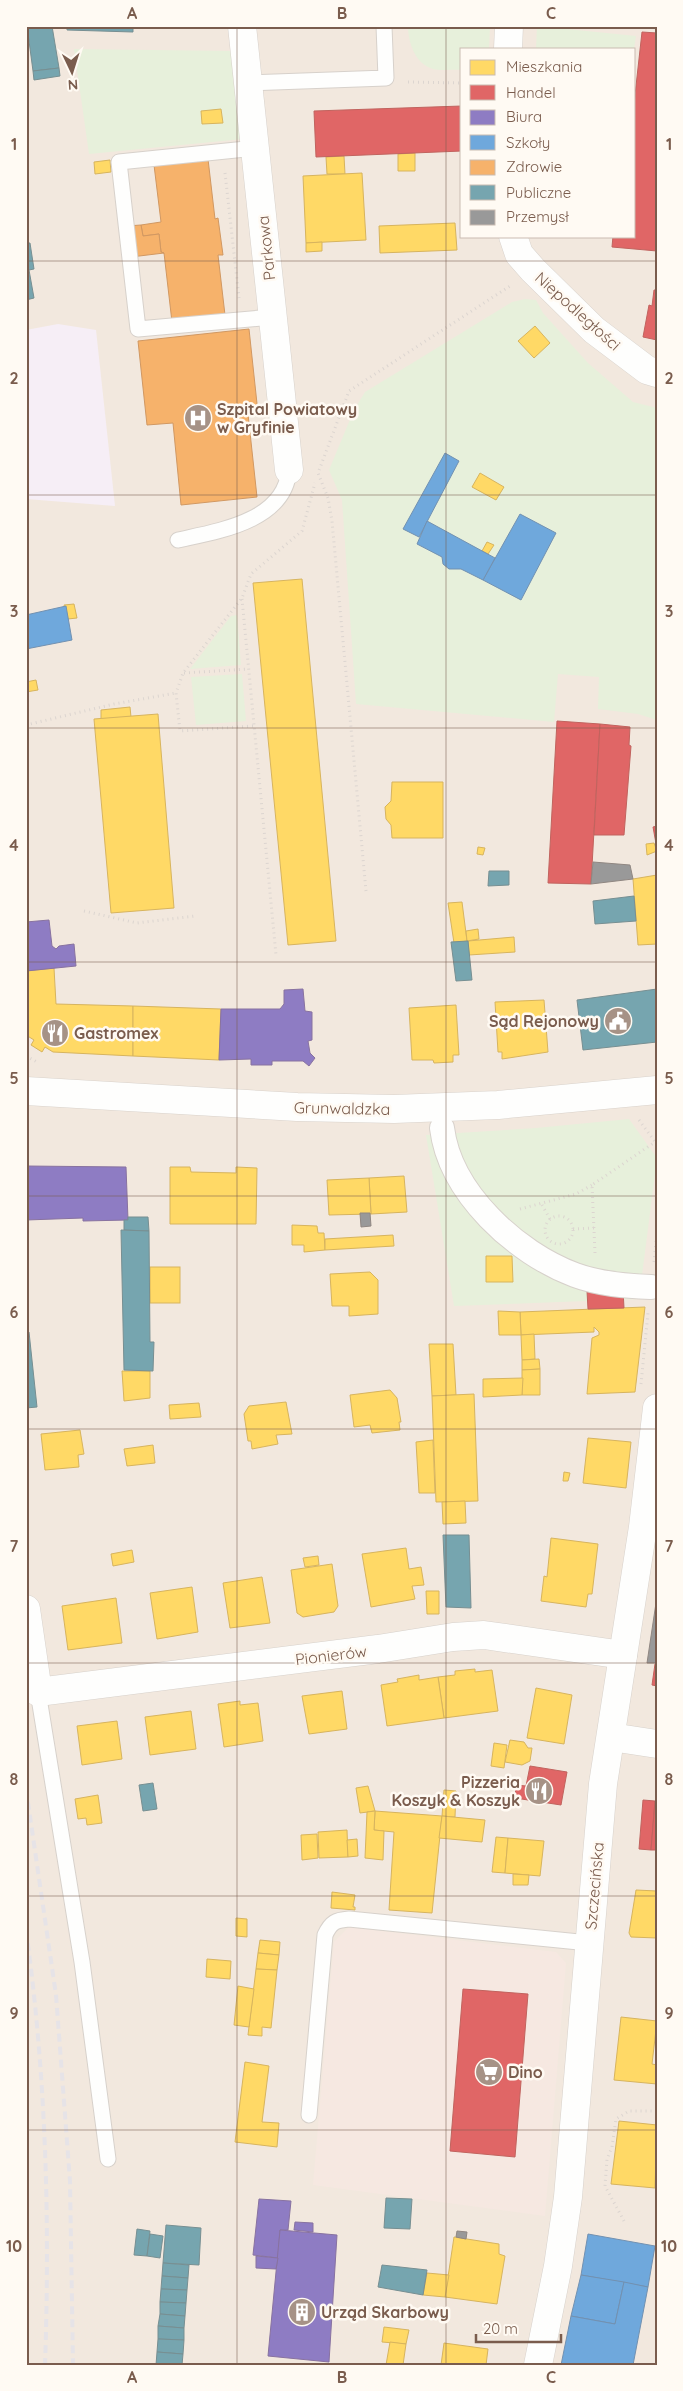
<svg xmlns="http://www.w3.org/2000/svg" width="683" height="2391" font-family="Quicksand,sans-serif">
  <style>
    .residential { fill: #f2e8de; fill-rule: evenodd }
    .commercial { fill: #f6e8e1 }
    .education { fill: #f6eef6 }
    .green { fill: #e7f0db }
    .homes { fill: #ffd966; stroke: #d7b45e }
    .shops { fill: #e06666; stroke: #c1635e }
    .offices { fill: #8e7cc3; stroke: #8872a0 }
    .schools { fill: #6fa8dc; stroke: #7291b1 }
    .health { fill: #f6b26b; stroke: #d19862 }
    .public { fill: #76a5af; stroke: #778f92 }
    .industry { fill: #999; stroke: #908782 }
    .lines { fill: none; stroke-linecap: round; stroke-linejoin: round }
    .service-casing { stroke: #d7d1cb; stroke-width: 17 }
    .pedestrian-casing { stroke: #d7d1cb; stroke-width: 26 }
    .minor-casing { stroke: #d7d1cb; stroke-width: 29 }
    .tertiary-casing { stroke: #d7d1cb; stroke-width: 29 }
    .secondary-casing { stroke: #d9d2cb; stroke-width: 29 }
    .path { stroke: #dcd5d0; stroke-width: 3; stroke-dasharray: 1 4; stroke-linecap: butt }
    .service { stroke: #fefefd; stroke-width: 15 }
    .pedestrian { stroke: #fefefd; stroke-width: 24 }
    .minor { stroke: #fefefd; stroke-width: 28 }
    .tertiary { stroke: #fefefd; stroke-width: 28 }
    .secondary { stroke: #fefefd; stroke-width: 28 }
    .rail { stroke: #e6e3e7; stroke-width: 4; stroke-dasharray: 8 5; stroke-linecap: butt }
    .grid { fill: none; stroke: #7a5c4d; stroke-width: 1; stroke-opacity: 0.55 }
    .labels { text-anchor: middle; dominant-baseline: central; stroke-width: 5; stroke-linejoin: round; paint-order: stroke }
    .street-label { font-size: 16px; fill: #7a5c4d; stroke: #fffaf3 }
    .poi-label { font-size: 16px; font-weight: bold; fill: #7a5c4d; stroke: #fffaf3; text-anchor: start }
    .neatline { fill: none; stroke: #7a5c4d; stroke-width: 2 }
    .grid-label { font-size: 16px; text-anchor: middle; font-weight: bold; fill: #7a5c4d }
  </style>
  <rect width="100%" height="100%" fill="#f9f5f0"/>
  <!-- residential -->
  <path class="residential" d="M26,26H657V2365H26ZM462,49H634V236H462Z"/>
  <!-- commercial -->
  <polygon class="commercial" points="349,1927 556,1952 566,1963 545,2216 313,2185 334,1942"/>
  <!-- education -->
  <polygon class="education" points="58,324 96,330 115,506 26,499 26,330"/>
  <!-- green -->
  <g class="green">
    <path d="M408,26H490L489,49H462V70C453,69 442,71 433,69C415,64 408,42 408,26Z"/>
    <polygon points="537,26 636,36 634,49 536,49"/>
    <polygon points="74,49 232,51 243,139 89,154"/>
    <polygon points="525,299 536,300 543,313 588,363 633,402 657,408 657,720 638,714 598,709 599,677 558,674 554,722 356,704 342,500 329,470 354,410 365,392 512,302"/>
    <polygon points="237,615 241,665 190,669 231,616"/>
    <polygon points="242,674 246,721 196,725 191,677"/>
    <polygon points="629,1119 657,1158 639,1299 454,1306 426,1135 536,1128"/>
  </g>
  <!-- homes -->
  <g class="homes">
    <polygon points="221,109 223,123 202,124 201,111"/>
    <polygon points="415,153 415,171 398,171 398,154"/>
    <polygon points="344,156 345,174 327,174 326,157"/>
    <polygon points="110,160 111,172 95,174 94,162"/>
    <polygon points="362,173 366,240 306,243 303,176"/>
    <polygon points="455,223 457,250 380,253 379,226"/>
    <polygon points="322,242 322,251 306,252 306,243"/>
    <polygon points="535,326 550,343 534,358 518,341"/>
    <polygon points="480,473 504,487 496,500 472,487"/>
    <polygon points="487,542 494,545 488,554 482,551"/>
    <polygon points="302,579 336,941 288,945 253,583"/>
    <polygon points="74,604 77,618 68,619 64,605"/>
    <polygon points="36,680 38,690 26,692 26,682"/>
    <polygon points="130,707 131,717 101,719 101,710"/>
    <polygon points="158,714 174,908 111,913 94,719"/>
    <polygon points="392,782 443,782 443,838 392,838 391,825 386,819 385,807 391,801"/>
    <polygon points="654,843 657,851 647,855 646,844"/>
    <polygon points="478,847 485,848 483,855 477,854"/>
    <polygon points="657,875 657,944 638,945 633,879"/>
    <polygon points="462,902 467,941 454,943 448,903"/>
    <polygon points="478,929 479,939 467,941 466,931"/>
    <polygon points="514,937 515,952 469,955 468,941"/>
    <polygon points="54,968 56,1004 133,1006 133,1056 53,1052 45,1047 42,1052 31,1045 34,1040 26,1035 26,971"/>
    <polygon points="544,1000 548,1052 502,1059 502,1052 498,1052 495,1002"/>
    <polygon points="456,1005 459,1055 453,1055 453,1062 434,1063 433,1060 412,1060 409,1008"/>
    <polygon points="133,1006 221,1009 219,1060 133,1056"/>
    <polygon points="170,1167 190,1167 191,1172 236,1173 236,1167 257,1168 256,1224 170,1224"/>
    <polygon points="404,1176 407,1212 371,1214 369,1178"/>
    <polygon points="369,1178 371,1214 329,1215 327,1180"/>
    <polygon points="292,1225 317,1226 318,1233 324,1233 325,1250 304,1252 304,1245 292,1245"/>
    <polygon points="393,1235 394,1246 325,1250 325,1239"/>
    <polygon points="486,1256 512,1256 513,1282 486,1282"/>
    <rect x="150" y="1267" width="30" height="36"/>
    <polygon points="370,1272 378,1280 378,1314 349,1316 349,1306 332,1306 330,1274"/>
    <polygon points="645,1307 635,1392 587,1394 592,1338 599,1335 599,1332 594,1327 594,1332 521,1335 520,1312"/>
    <polygon points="498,1311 520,1312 521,1335 499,1335"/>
    <polygon points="534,1334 535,1359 522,1360 521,1335"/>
    <polygon points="429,1344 453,1344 456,1395 432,1396"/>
    <polygon points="539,1359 540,1369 522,1370 522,1360"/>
    <polygon points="540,1369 540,1395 522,1395 522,1370"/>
    <polygon points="122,1371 150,1371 150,1398 124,1401"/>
    <polygon points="523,1378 522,1395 483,1397 483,1379"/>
    <polygon points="390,1390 397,1398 401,1422 399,1422 400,1430 372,1433 370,1425 354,1427 350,1395"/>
    <polygon points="474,1394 478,1501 436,1502 432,1396"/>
    <polygon points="286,1402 292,1434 276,1435 278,1444 252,1449 251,1441 248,1441 244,1414 249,1406"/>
    <polygon points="199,1403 201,1417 170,1419 169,1405"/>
    <polygon points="80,1430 84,1454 78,1455 79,1467 45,1470 41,1434"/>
    <polygon points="588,1438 631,1442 626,1488 583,1483"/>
    <polygon points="433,1440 435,1493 419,1493 416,1442"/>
    <polygon points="153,1445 155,1463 127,1466 124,1449"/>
    <polygon points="564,1472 570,1473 568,1481 563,1481"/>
    <polygon points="465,1501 466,1523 443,1524 442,1502"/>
    <polygon points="551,1538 598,1544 592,1594 588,1594 586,1607 541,1601 544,1576 547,1577"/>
    <polygon points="406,1548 409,1569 421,1567 424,1585 412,1586 415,1599 371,1607 362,1554"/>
    <polygon points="132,1550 134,1562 113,1566 111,1554"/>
    <polygon points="318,1556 319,1565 305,1567 303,1558"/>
    <polygon points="332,1564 338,1606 334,1612 303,1617 297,1613 291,1570"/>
    <polygon points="262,1577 270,1623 230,1628 223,1583"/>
    <polygon points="192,1587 198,1632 157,1639 150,1593"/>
    <polygon points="426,1591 439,1591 439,1614 427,1614"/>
    <polygon points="116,1598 122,1643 68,1650 62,1606"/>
    <polygon points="475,1669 475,1672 492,1670 498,1711 444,1718 438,1677 455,1675 455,1671"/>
    <polygon points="419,1675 419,1680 438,1677 444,1718 387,1726 381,1685 398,1682 397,1679"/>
    <polygon points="536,1688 572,1695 564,1744 527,1738"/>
    <polygon points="342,1691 347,1729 309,1734 302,1696"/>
    <polygon points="240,1701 240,1705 258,1703 263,1741 224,1747 218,1704"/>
    <polygon points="191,1711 196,1749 150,1755 145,1717"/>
    <polygon points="117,1721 122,1759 82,1765 77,1726"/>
    <polygon points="510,1740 524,1742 528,1748 532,1748 530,1761 522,1765 505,1762"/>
    <polygon points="494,1743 507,1745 504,1768 491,1766"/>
    <polygon points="368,1786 375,1811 360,1813 356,1788"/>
    <polygon points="444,1790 456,1791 455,1817 442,1816"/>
    <polygon points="98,1795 102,1823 87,1825 86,1818 78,1819 75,1799"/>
    <polygon points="375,1811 442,1816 432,1913 389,1910 394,1832 374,1830"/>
    <polygon points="375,1811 374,1830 384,1831 383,1860 365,1858 367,1812"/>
    <polygon points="442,1816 485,1820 482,1842 439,1838"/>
    <polygon points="347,1830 348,1857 319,1858 318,1832"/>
    <polygon points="317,1834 318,1858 302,1860 301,1835"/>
    <polygon points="496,1837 508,1838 505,1873 492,1872"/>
    <polygon points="508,1838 544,1841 540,1876 505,1873"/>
    <polygon points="357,1839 358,1856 348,1857 347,1840"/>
    <polygon points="513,1874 529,1875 528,1885 513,1885"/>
    <polygon points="636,1890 657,1891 657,1938 631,1937 629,1933"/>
    <polygon points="332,1892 355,1895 353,1907 355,1907 355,1910 331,1908"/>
    <polygon points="236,1918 247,1919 247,1937 236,1936"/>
    <polygon points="260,1940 280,1942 279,1955 258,1953"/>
    <polygon points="258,1953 279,1955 277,1970 256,1969"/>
    <polygon points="207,1959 231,1961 230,1979 206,1977"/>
    <polygon points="256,1969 277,1970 271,2028 262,2027 262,2036 248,2035"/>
    <polygon points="238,1986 254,1989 249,2027 234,2025"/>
    <polygon points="621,2017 657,2021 652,2064 657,2065 657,2084 614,2080"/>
    <polygon points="245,2062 269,2066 262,2122 279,2123 277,2147 235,2142"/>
    <polygon points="619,2121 657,2125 655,2188 611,2184"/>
    <polygon points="454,2237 499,2244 499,2254 505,2256 497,2304 445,2297"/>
    <polygon points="427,2273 449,2275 445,2297 423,2295"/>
    <polygon points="384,2327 409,2330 406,2344 382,2342"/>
    <polygon points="390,2342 406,2344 403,2365 386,2365"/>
    <polygon points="444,2343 488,2349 486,2365 441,2365"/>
  </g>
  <!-- shops -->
  <g class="shops">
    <polygon points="642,32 657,33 657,251 612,247 613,236 634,236 634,104"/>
    <polygon points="462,106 462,151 316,157 314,111"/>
    <polygon points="654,290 657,290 657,340 643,337 649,305 652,306"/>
    <polygon points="557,721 600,724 591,884 548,883"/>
    <polygon points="600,724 630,727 629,745 631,746 624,835 594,835"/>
    <polygon points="657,826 657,849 653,827"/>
    <polygon points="623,1290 624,1308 588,1309 587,1291"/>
    <polygon points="655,1664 657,1664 657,1686 652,1685"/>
    <polygon points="530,1766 567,1772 561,1805 515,1798 516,1785 526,1786"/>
    <polygon points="643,1800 655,1801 651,1850 639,1849"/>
    <polygon points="655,1801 657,1801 657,1850 651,1850"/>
    <polygon points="463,1989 528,1994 515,2157 450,2151"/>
  </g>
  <!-- offices -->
  <g class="offices">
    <polygon points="49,920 52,946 56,949 59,946 74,944 76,966 26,971 26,922"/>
    <polygon points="303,989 305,1011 312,1012 312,1040 308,1041 310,1053 315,1058 309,1066 303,1061 272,1061 272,1065 251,1065 251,1059 219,1060 221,1009 280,1009 284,1004 284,990"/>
    <polygon points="26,1166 126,1167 128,1220 83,1221 83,1218 26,1220"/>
    <polygon points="259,2199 291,2201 288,2230 280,2230 278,2258 253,2255"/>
    <polygon points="295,2222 313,2223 313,2232 294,2230"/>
    <polygon points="280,2230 337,2235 329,2362 268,2356"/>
    <polygon points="256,2256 278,2258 276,2269 256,2268"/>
  </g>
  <!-- schools -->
  <g class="schools">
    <polygon points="445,453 459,461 419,537 403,529"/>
    <polygon points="520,514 556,533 521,600 483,580"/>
    <polygon points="427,521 495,558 483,580 461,569 449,569 443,564 442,557 417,544"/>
    <polygon points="66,606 72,640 26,649 26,615"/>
    <polygon points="588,2234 655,2246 648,2287 581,2275"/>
    <polygon points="581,2275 624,2282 615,2324 571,2316"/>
    <polygon points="624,2282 648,2287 633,2365 561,2365 571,2316 615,2324"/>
  </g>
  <!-- health -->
  <g class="health">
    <polygon points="208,159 215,219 218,218 223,255 218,255 225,315 172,322 164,253 161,252 159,234 143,236 141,225 161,222 154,165"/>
    <polygon points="141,225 143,236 159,234 161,252 164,253 131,257 127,226"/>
    <polygon points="249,329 258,413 248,414 257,497 181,505 173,423 147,425 138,341"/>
  </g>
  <!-- public -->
  <g class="public">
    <polygon points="27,26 52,26 59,68 33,71"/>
    <polygon points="67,26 133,26 133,32 67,30"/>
    <polygon points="59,68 60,76 34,80 33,71"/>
    <polygon points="26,243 30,243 34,269 29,270 34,298 26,300"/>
    <polygon points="489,871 509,871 509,885 488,886"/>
    <polygon points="634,896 636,921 595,924 593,901"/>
    <polygon points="468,941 472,980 456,981 451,942"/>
    <polygon points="657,989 657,1042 583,1050 577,1000"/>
    <polygon points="128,1217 148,1217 149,1231 124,1230 124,1220 128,1220"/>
    <polygon points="121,1230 149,1231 150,1342 154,1342 153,1371 124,1370"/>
    <polygon points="29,1332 37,1407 26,1408 26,1333"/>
    <polygon points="443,1535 469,1535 471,1608 446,1607"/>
    <polygon points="153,1783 157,1809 143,1811 139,1785"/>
    <polygon points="386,2198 412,2199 410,2229 384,2228"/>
    <polygon points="166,2225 201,2228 199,2265 163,2263"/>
    <polygon points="137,2229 150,2231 147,2256 134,2255"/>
    <polygon points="150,2234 163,2236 160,2258 147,2256"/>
    <polygon points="163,2263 189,2265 188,2278 162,2276"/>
    <polygon points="382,2265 427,2270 423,2295 378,2287"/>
    <polygon points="162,2276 188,2278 187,2290 161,2289"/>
    <polygon points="161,2289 187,2290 186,2303 160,2302"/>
    <polygon points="160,2302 186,2303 185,2316 160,2314"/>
    <polygon points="160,2314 185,2316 184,2328 158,2326"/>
    <polygon points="158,2326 184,2328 184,2340 158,2339"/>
    <polygon points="158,2339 184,2340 183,2354 157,2352"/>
    <polygon points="157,2352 183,2354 182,2365 156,2365"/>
  </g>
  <!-- industry -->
  <g class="industry">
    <polygon points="593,862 630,865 633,879 591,884"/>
    <polygon points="360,1213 370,1213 371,1226 361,1227"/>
    <polygon points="656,1603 657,1663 647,1663"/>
    <polygon points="457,2231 467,2232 466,2239 456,2237"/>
  </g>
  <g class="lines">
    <!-- service casing -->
    <g class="service-casing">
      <g id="service">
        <polyline points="248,83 386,78 384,26"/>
        <polyline points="256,148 119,162 138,329 272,317"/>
        <path d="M178,540C219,531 285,521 289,470"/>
        <polyline points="38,1692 82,1962 108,2159"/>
        <path d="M309,2115L325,1935C331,1922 336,1920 349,1919L589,1943"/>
      </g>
    </g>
    <!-- pedestrian casing -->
    <g class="pedestrian-casing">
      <path id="pedestrian" d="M442,1128C450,1193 516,1253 575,1275C599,1284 626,1286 651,1287"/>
    </g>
    <!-- minor casing -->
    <g class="minor-casing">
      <g id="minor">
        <polyline points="242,26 289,470"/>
        <polyline points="508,49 509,26"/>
        <polyline points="513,236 519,254 533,270 594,330 647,370 657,373"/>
        <polyline points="26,1609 38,1692 378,1649 453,1637 484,1635 623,1655"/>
        <polyline points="611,1737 657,1744"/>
      </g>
    </g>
    <!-- tertiary casing -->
    <g class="tertiary-casing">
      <polyline id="tertiary" points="538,2365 558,2266 568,2197 603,1784 643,1527 657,1408"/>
    </g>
    <!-- secondary casing -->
    <g class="secondary-casing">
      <polyline id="secondary" points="26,1091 297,1107 394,1109 498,1105 657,1090"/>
    </g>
    <!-- path -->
    <g class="path">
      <polyline points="408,82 462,83"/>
      <polyline points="225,173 239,298"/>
      <polyline points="242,599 276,955"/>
      <polyline points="184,673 248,669"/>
      <polyline points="26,725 114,704 176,693"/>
      <polyline points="253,726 180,731 176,693 183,673 242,598 251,574 302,531 315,483"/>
      <polyline points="366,891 332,521 328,498 318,473 349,391 510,286"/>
      <polyline points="84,911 137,923 195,916"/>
      <polyline points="26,1056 37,1062"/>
      <polyline points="639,1120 656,1143"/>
      <polyline points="542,1205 550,1219"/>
      <polyline points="520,1209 576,1194 592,1185"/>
      <circle cx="559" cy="1230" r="14"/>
      <polyline points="573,1229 594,1228"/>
      <polyline points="595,1253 592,1185 655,1142"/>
      <polyline points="654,1262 657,1231"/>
      <polyline points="641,1384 648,1313"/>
      <polyline points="624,2221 605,2186 607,2159 612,2147 616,2119 629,2111 657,2111"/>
    </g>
    <!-- service -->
    <use href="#service" class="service"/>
    <!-- pedestrian -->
    <use href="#pedestrian" class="pedestrian"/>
    <!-- minor -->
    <use href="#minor" class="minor"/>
    <!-- tertiary -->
    <use href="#tertiary" class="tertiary"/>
    <!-- secondary -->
    <use href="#secondary" class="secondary"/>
    <!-- rail -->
    <g class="rail">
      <polyline points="26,1789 56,1995 70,2181 73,2365"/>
      <path d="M26,1930C46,2074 50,2220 45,2365"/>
    </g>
  </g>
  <!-- grid -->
  <path class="grid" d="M237,26V2365M446,26V2365M26,261H657M26,495H657M26,728H657M26,962H657M26,1196H657M26,1429H657M26,1663H657M26,1896H657M26,2130H657"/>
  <!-- icons -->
  <defs>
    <g id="hospital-disc" transform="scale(1.4375)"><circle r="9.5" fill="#a69286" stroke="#fffaf3"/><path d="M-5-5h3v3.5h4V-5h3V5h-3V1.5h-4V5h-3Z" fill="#fff"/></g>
    <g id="civic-disc" transform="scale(1.4375)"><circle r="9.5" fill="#a69286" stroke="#fffaf3"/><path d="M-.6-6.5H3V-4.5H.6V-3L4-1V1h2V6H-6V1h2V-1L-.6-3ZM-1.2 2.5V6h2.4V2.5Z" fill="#fff"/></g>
    <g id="restaurant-disc" transform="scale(1.4375)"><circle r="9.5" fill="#a69286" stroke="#fffaf3"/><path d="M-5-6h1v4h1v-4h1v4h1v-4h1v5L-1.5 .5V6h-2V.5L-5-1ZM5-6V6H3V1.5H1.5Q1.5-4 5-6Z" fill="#fff"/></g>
    <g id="supermarket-disc" transform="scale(1.4375)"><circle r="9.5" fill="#a69286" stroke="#fffaf3"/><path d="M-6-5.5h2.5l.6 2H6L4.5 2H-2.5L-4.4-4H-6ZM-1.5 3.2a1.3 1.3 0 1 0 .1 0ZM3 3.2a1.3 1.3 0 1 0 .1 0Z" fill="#fff"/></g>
    <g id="building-disc" transform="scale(1.4375)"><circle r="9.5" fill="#a69286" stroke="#fffaf3"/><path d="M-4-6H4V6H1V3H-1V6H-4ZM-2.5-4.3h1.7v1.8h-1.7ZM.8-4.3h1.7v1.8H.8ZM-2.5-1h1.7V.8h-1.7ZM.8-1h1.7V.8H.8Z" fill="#fff"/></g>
  </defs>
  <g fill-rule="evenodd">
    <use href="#hospital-disc" x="198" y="418"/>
    <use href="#civic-disc" x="618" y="1021"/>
    <use href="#restaurant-disc" x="55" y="1033"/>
    <use href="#restaurant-disc" x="539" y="1791"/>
    <use href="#supermarket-disc" x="489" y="2072"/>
    <use href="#building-disc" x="302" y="2312"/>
  </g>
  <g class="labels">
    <!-- street labels -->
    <g class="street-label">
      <text transform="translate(266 248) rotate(-96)">Parkowa</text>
      <text transform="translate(578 311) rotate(42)">Niepodległości</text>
      <text transform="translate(342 1108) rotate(1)">Grunwaldzka</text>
      <text transform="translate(331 1655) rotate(-7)">Pionierów</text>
      <text transform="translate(594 1886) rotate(-85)">Szczecińska</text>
    </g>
    <!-- poi labels -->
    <g class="poi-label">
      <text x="217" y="409">Szpital Powiatowy<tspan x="217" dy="18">w Gryfinie</tspan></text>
      <text x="599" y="1021" text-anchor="end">Sąd Rejonowy</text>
      <text x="74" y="1033">Gastromex</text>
      <text x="520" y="1782" text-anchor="end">Pizzeria<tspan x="520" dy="18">Koszyk &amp; Koszyk</tspan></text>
      <text x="508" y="2072">Dino</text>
      <text x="321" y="2312">Urząd Skarbowy</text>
    </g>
  </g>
  <!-- border -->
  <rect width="683" height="2391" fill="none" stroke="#fffaf3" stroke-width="55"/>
  <!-- legend -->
  <rect x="460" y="48" width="175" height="190" fill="#fffaf3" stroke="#cabbb1"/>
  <rect x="470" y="60" width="25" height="15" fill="#ffd966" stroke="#cabbb1"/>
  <text x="506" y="72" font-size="15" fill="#7a5c4d">Mieszkania</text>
  <rect x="470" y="85" width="25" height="15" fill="#e06666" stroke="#cabbb1"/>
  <text x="506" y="98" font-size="15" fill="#7a5c4d">Handel</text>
  <rect x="470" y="110" width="25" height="15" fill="#8e7cc3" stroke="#cabbb1"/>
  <text x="506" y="122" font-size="15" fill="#7a5c4d">Biura</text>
  <rect x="470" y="135" width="25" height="15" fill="#6fa8dc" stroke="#cabbb1"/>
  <text x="506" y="148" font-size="15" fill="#7a5c4d">Szkoły</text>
  <rect x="470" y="160" width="25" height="15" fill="#f6b26b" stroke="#cabbb1"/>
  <text x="506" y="172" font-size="15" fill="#7a5c4d">Zdrowie</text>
  <rect x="470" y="185" width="25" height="15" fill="#76a5af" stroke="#cabbb1"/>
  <text x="506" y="198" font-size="15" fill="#7a5c4d">Publiczne</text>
  <rect x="470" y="210" width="25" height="15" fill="#999999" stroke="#cabbb1"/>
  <text x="506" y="222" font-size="15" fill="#7a5c4d">Przemysł</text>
  <!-- north arrow -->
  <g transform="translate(72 72) rotate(176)" stroke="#fffaf3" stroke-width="4" paint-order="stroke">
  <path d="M0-4L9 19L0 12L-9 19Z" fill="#7a5c4d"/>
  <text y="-8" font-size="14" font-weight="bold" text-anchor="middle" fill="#7a5c4d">N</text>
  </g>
  <!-- scale -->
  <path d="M476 2334v8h85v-8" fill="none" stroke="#7a5c4d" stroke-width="2.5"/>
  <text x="483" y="2334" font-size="15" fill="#7a5c4d" stroke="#fffaf3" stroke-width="4" paint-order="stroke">20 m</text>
  <rect x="28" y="28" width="628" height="2336" class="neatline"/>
  <g class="grid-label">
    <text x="132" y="19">A</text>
    <text x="342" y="19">B</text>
    <text x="551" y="19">C</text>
    <text x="14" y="150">1</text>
    <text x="669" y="150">1</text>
    <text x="14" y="384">2</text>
    <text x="669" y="384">2</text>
    <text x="14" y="617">3</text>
    <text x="669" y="617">3</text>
    <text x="14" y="851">4</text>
    <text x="669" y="851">4</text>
    <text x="14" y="1084">5</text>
    <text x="669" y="1084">5</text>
    <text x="14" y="1318">6</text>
    <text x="669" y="1318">6</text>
    <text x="14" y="1552">7</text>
    <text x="669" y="1552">7</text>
    <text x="14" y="1785">8</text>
    <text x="669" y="1785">8</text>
    <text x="14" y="2019">9</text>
    <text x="669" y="2019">9</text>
    <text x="14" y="2252">10</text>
    <text x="669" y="2252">10</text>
    <text x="132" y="2383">A</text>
    <text x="342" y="2383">B</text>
    <text x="551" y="2383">C</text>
  </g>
</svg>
